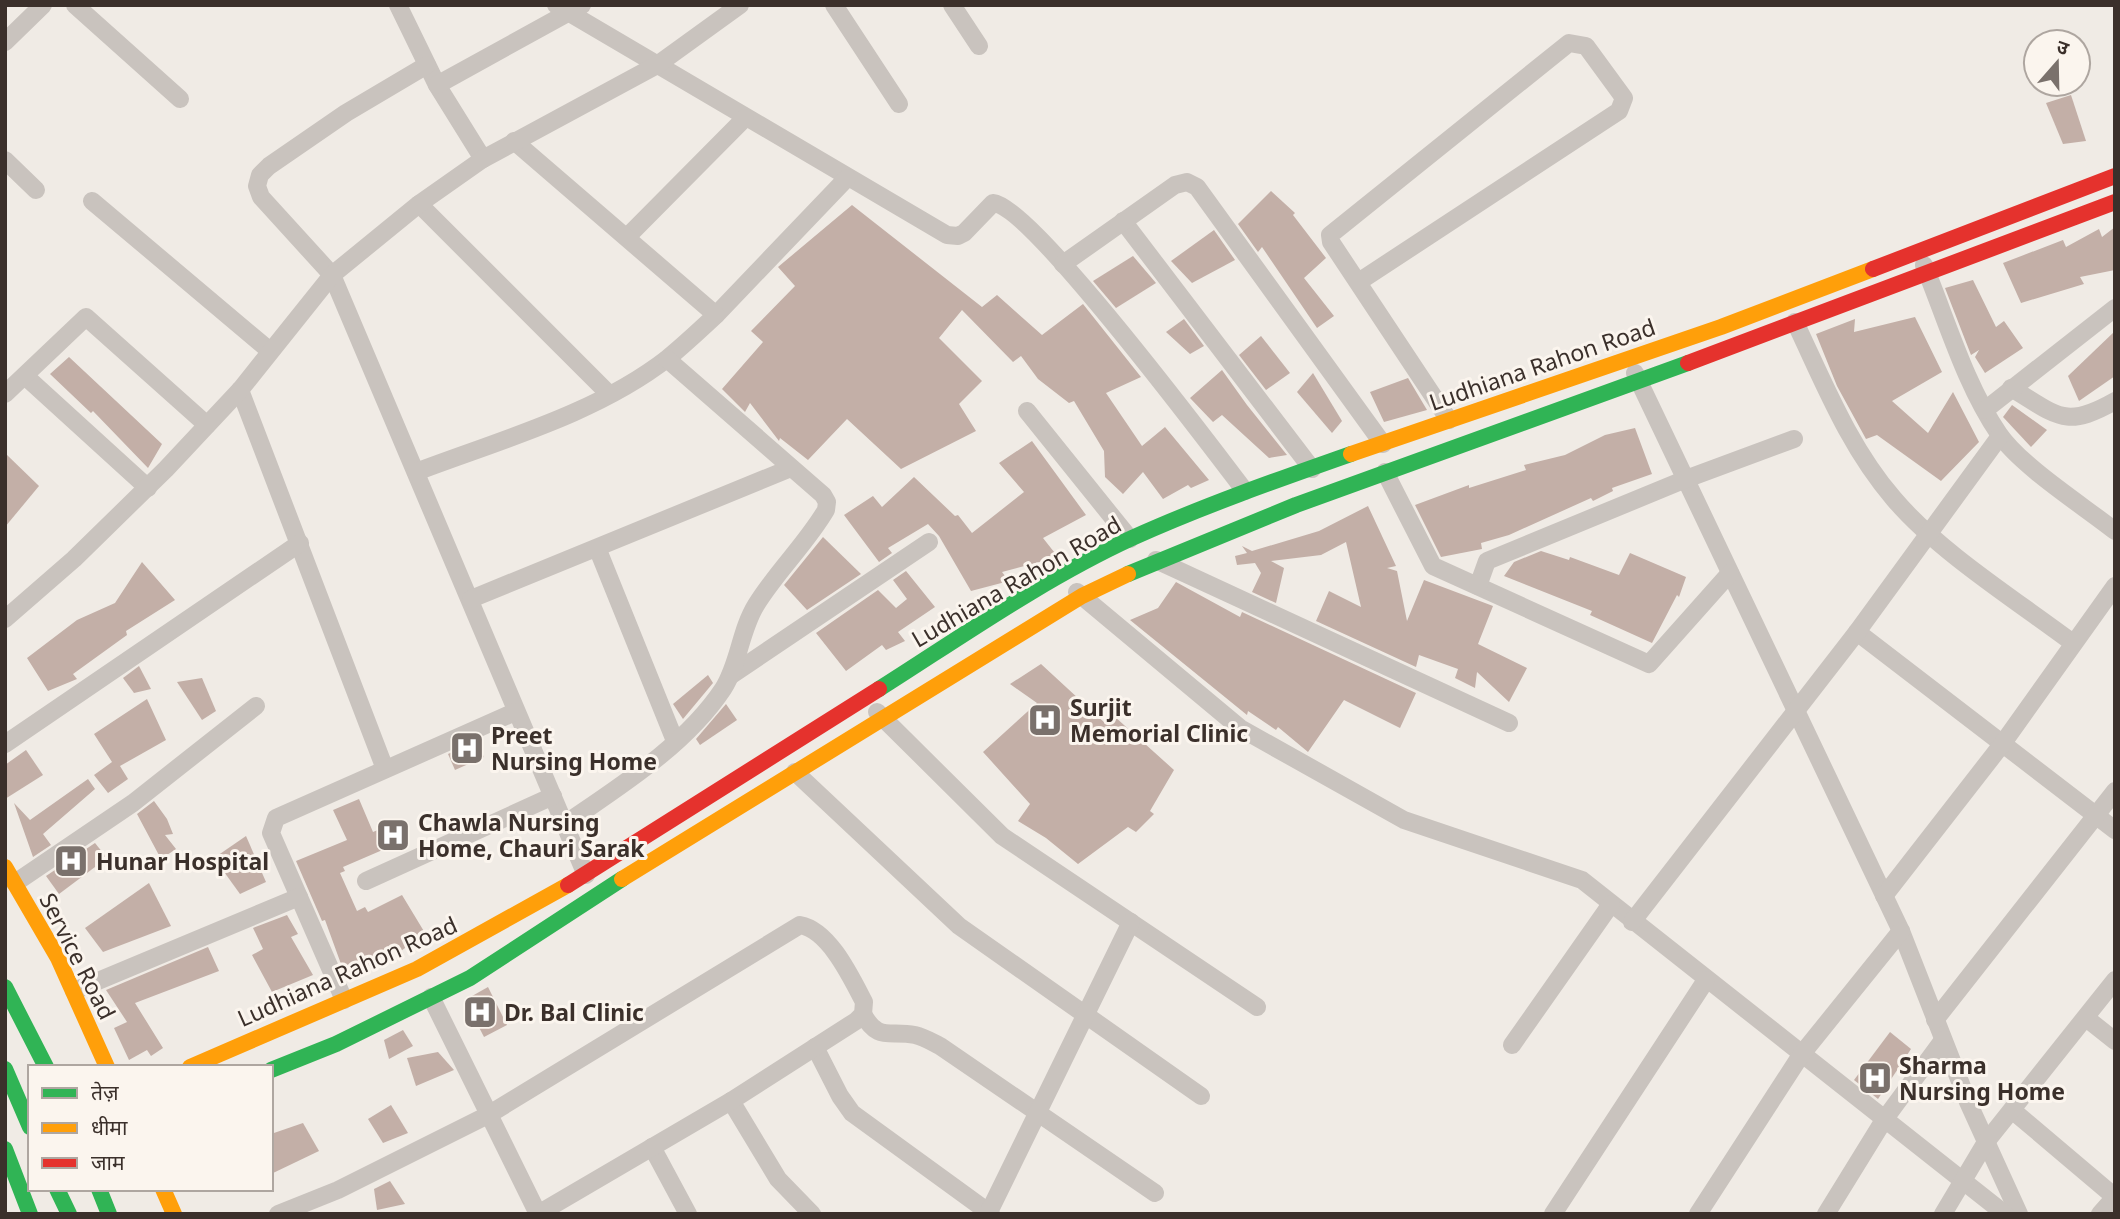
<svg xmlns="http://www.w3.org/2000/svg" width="2120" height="1219" font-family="'Noto Sans','Noto Sans Devanagari',sans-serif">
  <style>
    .building { fill: #c3afa7 }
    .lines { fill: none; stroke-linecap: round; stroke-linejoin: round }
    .street { stroke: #c9c3be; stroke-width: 18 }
    .fast { stroke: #30b455; stroke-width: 16 }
    .slow { stroke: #ff9f0a; stroke-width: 16 }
    .jam { stroke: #e5322d; stroke-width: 16 }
    .labels { text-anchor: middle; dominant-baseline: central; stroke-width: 6; stroke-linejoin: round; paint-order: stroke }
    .street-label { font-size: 23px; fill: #3b302b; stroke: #fbf5ee }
    .poi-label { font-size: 23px; font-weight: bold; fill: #3b302b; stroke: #fbf5ee; text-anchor: start }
  </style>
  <rect width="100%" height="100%" fill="#f0ebe5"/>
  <!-- building -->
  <g class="building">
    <polygon points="2071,95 2086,141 2063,144 2046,103"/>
    <polygon points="1271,191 1295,213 1293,215 1326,258 1304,278 1334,316 1317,328 1262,247 1258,252 1238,224"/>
    <polygon points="852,205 982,307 997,295 1042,335 1083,304 1141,377 1106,393 1142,446 1165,427 1209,480 1191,488 1188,485 1163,499 1143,472 1123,494 1105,477 1104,451 1074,401 1069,403 1038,379 1021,356 1013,362 962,310 939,338 982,381 959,404 976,431 901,469 847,419 808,460 780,438 779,441 750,403 745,412 722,389 763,342 751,331 795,286 778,267"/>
    <polygon points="2115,227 2115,270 2080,277 2084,284 2021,303 2003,263 2063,240 2066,247 2099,229 2102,237"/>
    <polygon points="1214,230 1235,260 1192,283 1171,261"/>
    <polygon points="1133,256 1156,283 1116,308 1093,281"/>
    <polygon points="1973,280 1996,327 2004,321 2023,348 1985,373 1975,357 1979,350 1971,355 1945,288"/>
    <polygon points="1915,317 1942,372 1892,401 1928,433 1953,392 1979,442 1941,481 1877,435 1866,439 1837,386 1816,334 1855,319 1854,332"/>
    <polygon points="1184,319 1204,346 1190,354 1166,332"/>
    <polygon points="2115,331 2115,376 2079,401 2068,376"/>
    <polygon points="1261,336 1290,373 1266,390 1239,355"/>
    <polygon points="69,357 162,444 148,468 93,411 91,413 50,374"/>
    <polygon points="1222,370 1247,405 1287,455 1269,458 1222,415 1213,422 1190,398"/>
    <polygon points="1313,373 1342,421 1332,433 1297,392"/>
    <polygon points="1408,378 1427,410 1384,422 1370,392"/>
    <polygon points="2012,405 2047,430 2031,447 2003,417"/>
    <polygon points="1635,428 1652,474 1612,488 1613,491 1593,501 1591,498 1509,535 1481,543 1482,549 1441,557 1415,505 1469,485 1469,488 1526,470 1524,465 1565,455 1605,435"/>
    <polygon points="1032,441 1086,515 1043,538 1058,557 1002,572 1009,581 971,591 939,536 928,524 888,548 892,553 879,562 844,515 873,496 882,507 914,477 955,516 958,515 972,533 1024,492 999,463"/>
    <polygon points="5,453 39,486 5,527"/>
    <polygon points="1368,506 1396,566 1387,568 1397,571 1407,621 1424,580 1493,606 1478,644 1527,668 1509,702 1477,672 1475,688 1455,678 1458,669 1419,655 1416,667 1316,621 1329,591 1361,607 1346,542 1321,555 1271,561 1284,568 1276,603 1252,592 1261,573 1255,563 1237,565 1235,556 1247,553 1242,546 1252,551 1319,531"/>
    <polygon points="823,537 861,574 807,610 784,585"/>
    <polygon points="1541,551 1569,560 1570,557 1619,575 1630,553 1686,577 1679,597 1677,595 1652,643 1590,615 1592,611 1504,576 1514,562"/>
    <polygon points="142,562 175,600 126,631 127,635 73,674 77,679 48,691 27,658 77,620 115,603"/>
    <polygon points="906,571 935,607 898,632 905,641 886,650 882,645 846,671 816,633 878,590 896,608 907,599 893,580"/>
    <polygon points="1176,582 1240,617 1242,612 1416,693 1400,728 1344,700 1308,752 1278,727 1276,730 1248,711 1247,715 1130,620 1158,608"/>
    <polygon points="1041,664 1105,723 1114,716 1174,770 1150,811 1154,814 1136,832 1128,827 1078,864 1046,838 1018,821 1030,804 983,752 1037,703 1010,684"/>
    <polygon points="139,666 151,689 134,693 123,678"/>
    <polygon points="708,675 713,683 683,719 673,704"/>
    <polygon points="202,678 216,711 202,720 177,682"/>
    <polygon points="147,699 166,740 120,766 128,779 108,793 94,775 112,762 94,734"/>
    <polygon points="726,704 737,720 700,745 696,739"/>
    <polygon points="477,741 484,757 455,770 448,754"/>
    <polygon points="26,750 43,775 5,799 5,765"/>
    <polygon points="88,779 95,789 43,834 51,845 33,857 14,803 30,820"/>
    <polygon points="359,799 373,832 399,821 408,839 343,867 345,871 340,873 357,911 365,907 368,912 402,895 425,933 401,951 398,945 369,966 367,961 345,975 325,920 322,921 296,861 347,840 333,810"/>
    <polygon points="154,801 167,819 173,834 165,835 176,849 161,859 137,814"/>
    <polygon points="246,836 266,882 240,894 214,858"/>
    <polygon points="95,843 107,858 59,894 46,876"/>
    <polygon points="149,883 171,926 103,952 85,928"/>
    <polygon points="287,915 298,934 291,937 313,975 272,992 252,955 263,949 253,928"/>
    <polygon points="208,947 219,971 135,1003 163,1048 151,1056 147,1050 129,1060 114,1028 127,1022 106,990"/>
    <polygon points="488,987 507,1025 484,1037 465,1000"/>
    <polygon points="403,1030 413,1046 389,1059 384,1040"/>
    <polygon points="1890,1032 1911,1049 1878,1099 1854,1080"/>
    <polygon points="438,1052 454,1070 416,1086 407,1058"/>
    <polygon points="391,1105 408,1133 383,1143 368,1119"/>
    <polygon points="303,1123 319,1151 271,1174 271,1134"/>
    <polygon points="390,1181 405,1204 377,1210 374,1189"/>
  </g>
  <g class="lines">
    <!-- street -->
    <g class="street">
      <polyline points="75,5 180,99"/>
      <polyline points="398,5 437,85 483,159"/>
      <path d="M556,5L947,235L958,236L964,233L993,203C1031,206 1212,448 1245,491"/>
      <polyline points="834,5 899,104"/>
      <polyline points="952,5 979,46"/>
      <polyline points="5,42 43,5"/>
      <polyline points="427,65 346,113 269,166 260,175 257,186 261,197 332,275 586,875"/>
      <polyline points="437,85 582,5"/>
      <polyline points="5,160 36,190"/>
      <polyline points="92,201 270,351"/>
      <polyline points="419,204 609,394"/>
      <polyline points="1123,221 1312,469"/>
      <polyline points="627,237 745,118"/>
      <polyline points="1063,264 1175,185 1187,182 1197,187 1383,444"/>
      <path d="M1924,265C1947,321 1965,384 1999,434C2021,466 2082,505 2115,531"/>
      <polyline points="1360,281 1619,111 1624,98 1586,46 1569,43 1330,235 1331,242 1449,420"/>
      <polyline points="716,315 847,178"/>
      <path d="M1795,322C1824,383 1849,447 1894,499C1938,551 2017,601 2073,643"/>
      <polyline points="1635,373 1901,931 1968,1102 2019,1214"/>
      <polyline points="25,376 148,488"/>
      <path d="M2011,388C2057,415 2064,430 2115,401"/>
      <polyline points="240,390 385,769"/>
      <polyline points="5,394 86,317 207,425"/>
      <polyline points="1985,410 2115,308"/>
      <polyline points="1027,411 1130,539"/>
      <path d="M416,472C500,440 596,414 668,358C685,344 701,329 716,315L514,141"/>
      <polyline points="1385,472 1433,566 1649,664 1730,573"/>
      <polyline points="598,550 675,741"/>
      <polyline points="1156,560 1509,723"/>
      <polyline points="1478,586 1487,561 1686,479 1794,439"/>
      <polyline points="1077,592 1240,728 1404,820 1582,880 2005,1214"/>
      <polyline points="471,599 791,468"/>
      <polyline points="5,619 74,559 166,469 240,390 332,275 419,204 483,159 657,65 740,5"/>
      <polyline points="1857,632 2115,830"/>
      <polyline points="730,676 929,542"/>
      <polyline points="877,712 1002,836 1257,1007"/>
      <polyline points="5,744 300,543"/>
      <polyline points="795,772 959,926 1201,1096"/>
      <path d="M565,824C620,786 685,746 723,689C739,664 740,631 756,605C777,571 806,544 826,510L827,502L823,495L667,359"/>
      <polyline points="366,881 553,796"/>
      <polyline points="15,883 133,803 256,706"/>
      <polyline points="1884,896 2003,743 2115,586"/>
      <polyline points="299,897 271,833 276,818 515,712"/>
      <polyline points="1632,922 1857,632 2000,436"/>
      <polyline points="74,991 299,897 344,1000"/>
      <path d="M863,1014C878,1042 889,1030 915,1035C924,1037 932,1042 940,1046L1155,1193"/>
      <polyline points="2086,1018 2115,1041"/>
      <polyline points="1935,1020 2115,791"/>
      <polyline points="1512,1045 1611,904"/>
      <polyline points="815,1047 840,1096 852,1113 991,1214"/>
      <polyline points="731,1101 778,1179 812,1214"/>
      <polyline points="2012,1110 2115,1197 2100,1214"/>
      <polyline points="652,1147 688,1214"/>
      <path d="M278,1214L338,1190L488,1115L800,925C829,930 851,977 864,1002L863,1014L856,1021L731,1101L538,1214L431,997"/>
      <polyline points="988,1214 1131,922"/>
      <polyline points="1553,1214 1706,980"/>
      <polyline points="1698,1214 1801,1055 1901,931"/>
      <polyline points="1826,1214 1884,1120 1943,1040"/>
      <polyline points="1943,1214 1986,1142 2115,980"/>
    </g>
    <!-- fast -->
    <g class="fast">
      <polyline points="1128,574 1296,505 1688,363"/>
      <path d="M879,689C961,637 1043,579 1132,538C1203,506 1277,480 1351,454"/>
      <polyline points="5,987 46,1067"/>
      <polyline points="5,1069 30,1127"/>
      <polyline points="271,1070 336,1044 470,978 622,879"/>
      <polyline points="5,1149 30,1214"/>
      <polyline points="57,1189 69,1214"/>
      <polyline points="99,1189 109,1214"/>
    </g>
    <!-- slow -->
    <g class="slow">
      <polyline points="1351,454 1721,327 1873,269"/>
      <polyline points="5,867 58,958 107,1067"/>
      <polyline points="622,879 1082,596 1128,574"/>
      <polyline points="190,1067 417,969 568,885"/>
      <polyline points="163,1189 174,1214"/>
    </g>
    <!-- jam -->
    <g class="jam">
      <polyline points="1873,269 2115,176"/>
      <polyline points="1688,363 2115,202"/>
      <polyline points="568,885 879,689"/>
    </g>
  </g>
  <!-- icons -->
  <defs>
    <g id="hospital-square" transform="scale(1.75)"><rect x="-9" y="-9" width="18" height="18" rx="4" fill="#7a716c" stroke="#fbf5ee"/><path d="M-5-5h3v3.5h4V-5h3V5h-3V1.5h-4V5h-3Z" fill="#fff"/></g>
  </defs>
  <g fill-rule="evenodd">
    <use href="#hospital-square" x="1045" y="720"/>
    <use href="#hospital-square" x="467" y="748"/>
    <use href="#hospital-square" x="393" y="835"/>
    <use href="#hospital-square" x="71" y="861"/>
    <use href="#hospital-square" x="480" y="1012"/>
    <use href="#hospital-square" x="1875" y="1078"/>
  </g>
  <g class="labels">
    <!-- street labels -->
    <g class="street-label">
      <text transform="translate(1542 364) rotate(-19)">Ludhiana Rahon Road</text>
      <text transform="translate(1016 581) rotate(-30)">Ludhiana Rahon Road</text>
      <text transform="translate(78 956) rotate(63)">Service Road</text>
      <text transform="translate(347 971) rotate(-24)">Ludhiana Rahon Road</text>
    </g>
    <!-- poi labels -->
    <g class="poi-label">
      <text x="1070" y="707">Surjit<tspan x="1070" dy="26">Memorial Clinic</tspan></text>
      <text x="491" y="735">Preet<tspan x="491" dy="26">Nursing Home</tspan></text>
      <text x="418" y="822">Chawla Nursing<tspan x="418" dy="26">Home, Chauri Sarak</tspan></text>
      <text x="96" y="861">Hunar Hospital</text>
      <text x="504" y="1012">Dr. Bal Clinic</text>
      <text x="1899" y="1065">Sharma<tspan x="1899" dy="26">Nursing Home</tspan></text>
    </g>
  </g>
  <!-- border -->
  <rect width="2120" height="1219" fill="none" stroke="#3b302b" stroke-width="14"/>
  <!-- legend -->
  <rect x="28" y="1065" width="245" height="126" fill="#fbf5ee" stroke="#aea6a0" stroke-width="2"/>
  <rect x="42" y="1088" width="35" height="10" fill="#30b455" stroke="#aea6a0" stroke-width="2"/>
  <text x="91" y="1100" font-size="21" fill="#3b302b">तेज़</text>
  <rect x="42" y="1123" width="35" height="10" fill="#ff9f0a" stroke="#aea6a0" stroke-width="2"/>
  <text x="91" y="1135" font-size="21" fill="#3b302b">धीमा</text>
  <rect x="42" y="1158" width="35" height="10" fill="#e5322d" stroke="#aea6a0" stroke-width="2"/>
  <text x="91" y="1170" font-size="21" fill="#3b302b">जाम</text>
  <!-- north arrow -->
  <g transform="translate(2057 63) rotate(20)"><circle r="33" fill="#fbf5ee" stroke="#aea6a0" stroke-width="2"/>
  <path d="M0-5L12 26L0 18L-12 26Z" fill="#7a716c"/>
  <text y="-10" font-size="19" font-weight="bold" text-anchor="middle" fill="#3b302b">उ</text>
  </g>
</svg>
